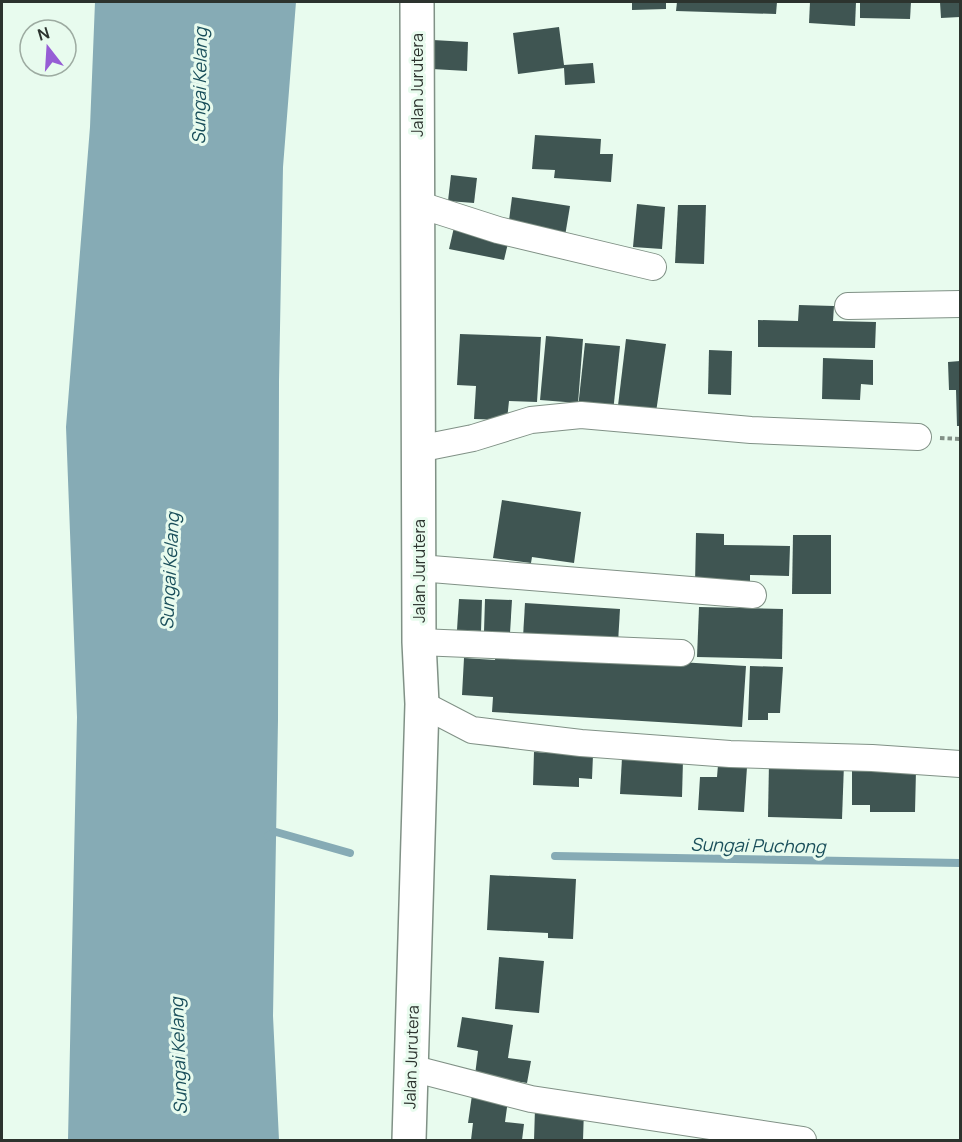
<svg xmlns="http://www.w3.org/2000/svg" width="962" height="1142" font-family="Manrope,sans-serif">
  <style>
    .water { fill: #86abb5 }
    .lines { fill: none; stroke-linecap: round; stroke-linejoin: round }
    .stream { stroke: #86abb5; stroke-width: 8 }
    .building { fill: #3f5552 }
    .street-casing { stroke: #809186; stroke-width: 28 }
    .secondary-casing { stroke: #809186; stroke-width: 36 }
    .path { stroke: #839087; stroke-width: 4; stroke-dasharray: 4.5 3; stroke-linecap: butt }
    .street { stroke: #fff; stroke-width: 26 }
    .secondary { stroke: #fff; stroke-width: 33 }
    .labels { text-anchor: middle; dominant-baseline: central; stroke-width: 6; stroke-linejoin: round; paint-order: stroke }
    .street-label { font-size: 16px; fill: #2c332e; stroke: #e8fbee }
    .water-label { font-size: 18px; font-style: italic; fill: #194e5a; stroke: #e8fbee }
  </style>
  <rect width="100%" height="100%" fill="#e8fbee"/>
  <!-- water -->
  <polygon class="water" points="95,2 296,2 283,167 279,382 278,720 273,1016 279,1140 68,1140 77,717 66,427 90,127"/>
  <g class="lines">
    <!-- stream -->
    <g class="stream">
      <polyline points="268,836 276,832 350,853"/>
      <polyline points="555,856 960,863"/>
    </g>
  </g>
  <!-- building -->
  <g class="building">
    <polygon points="632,2 666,2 666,9 632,10"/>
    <polygon points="677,2 777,2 776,14 676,11"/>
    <polygon points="810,2 856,2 855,26 809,23"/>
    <polygon points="860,2 911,2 910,19 860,18"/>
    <polygon points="940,2 960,2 960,17 941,18"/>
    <polygon points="559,27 564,65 593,63 595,83 565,85 564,68 518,74 513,33"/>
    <polygon points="433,40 468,42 467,71 432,69"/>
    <polygon points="535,135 601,139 600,154 613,154 611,182 554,178 555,170 532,169"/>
    <polygon points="451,175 477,178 474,203 448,201"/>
    <polygon points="512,197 570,206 565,236 508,228"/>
    <polygon points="637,204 665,207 662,249 633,247"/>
    <polygon points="678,205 706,205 704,264 675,263"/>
    <polygon points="455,223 510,235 504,260 449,249"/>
    <polygon points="799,305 834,306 833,321 876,322 875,348 758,347 758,320 798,321"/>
    <polygon points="460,334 541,337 537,402 509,401 507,420 474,419 476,386 457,385"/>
    <polygon points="546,336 583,339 578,403 540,400"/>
    <polygon points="626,339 666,344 655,419 617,414"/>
    <polygon points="585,343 620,346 613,412 578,408"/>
    <polygon points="709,350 732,351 731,395 708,394"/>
    <polygon points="823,358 873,360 873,385 861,384 860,400 822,399"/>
    <polygon points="960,361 960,426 957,426 956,390 949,390 948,362"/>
    <polygon points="502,500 581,512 574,563 532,557 531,563 493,558"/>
    <polygon points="696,533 724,534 724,545 790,546 789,576 750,575 750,585 695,584"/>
    <polygon points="793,535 831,535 831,594 792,594"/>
    <polygon points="459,599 482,600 481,631 457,630"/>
    <polygon points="485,599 512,600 510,633 484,632"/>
    <polygon points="525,603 620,609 618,643 523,637"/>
    <polygon points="699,607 783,609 782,659 697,657"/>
    <polygon points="496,651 746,666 742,727 492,712 493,697 462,695 464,658 495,660"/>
    <polygon points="750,666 783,667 780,713 768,713 768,720 748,720"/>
    <polygon points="534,752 593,755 592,779 579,778 579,787 533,785"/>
    <polygon points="622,758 683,760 682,797 620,794"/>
    <polygon points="769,762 844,764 842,819 768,817"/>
    <polygon points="718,765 747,767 744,812 698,810 700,777 717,777"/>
    <polygon points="852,770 916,770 915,812 870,812 870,805 852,805"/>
    <polygon points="490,875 576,879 573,939 548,938 548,933 487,930"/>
    <polygon points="499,957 544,961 539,1013 495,1009"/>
    <polygon points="462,1017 513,1025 508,1058 531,1061 527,1083 475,1075 478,1051 457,1047"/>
    <polygon points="472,1095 508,1100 505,1122 524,1124 522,1140 471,1140 473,1123 468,1123"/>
    <polygon points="535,1108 584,1109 583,1140 534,1140"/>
  </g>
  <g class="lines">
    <!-- street casing -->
    <g class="street-casing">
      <g id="street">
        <polyline points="417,204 498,230 653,267"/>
        <polyline points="848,306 960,304"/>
        <polyline points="418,449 473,438 531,420 581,415 751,430 918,437"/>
        <polyline points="419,568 753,595"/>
        <polyline points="419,642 681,653"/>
        <polyline points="422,704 472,730 581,743 730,754 872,758 960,764"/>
        <polyline points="411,1068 531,1099 803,1140"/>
      </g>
    </g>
    <!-- secondary casing -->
    <g class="secondary-casing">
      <polyline id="secondary" points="409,1140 422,704 419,642 417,2"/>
    </g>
    <!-- path -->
    <polyline class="path" points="940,438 960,439"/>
    <!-- street -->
    <use href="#street" class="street"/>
    <!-- secondary -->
    <use href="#secondary" class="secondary"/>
  </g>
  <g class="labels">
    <!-- street labels -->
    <g class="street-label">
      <text transform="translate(417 85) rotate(-90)">Jalan Jurutera</text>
      <text transform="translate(419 571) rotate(-90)">Jalan Jurutera</text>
      <text transform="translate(411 1057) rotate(-88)">Jalan Jurutera</text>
    </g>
    <!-- water labels -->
    <g class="water-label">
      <text transform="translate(199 86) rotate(-89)">Sungai Kelang</text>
      <text transform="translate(169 571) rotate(-87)">Sungai Kelang</text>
      <text transform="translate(758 845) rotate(1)">Sungai Puchong</text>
      <text transform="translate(178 1056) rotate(-92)">Sungai Kelang</text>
    </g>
  </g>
  <!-- border -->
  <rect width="962" height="1142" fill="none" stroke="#2c332e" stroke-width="6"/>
  <!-- north arrow -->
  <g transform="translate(48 48) rotate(343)"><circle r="28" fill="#e8fbee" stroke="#9daba1" stroke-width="1.5"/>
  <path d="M0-4.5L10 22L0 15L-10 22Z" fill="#965dd5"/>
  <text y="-9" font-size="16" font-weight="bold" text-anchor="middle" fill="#2c332e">N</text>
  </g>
</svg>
